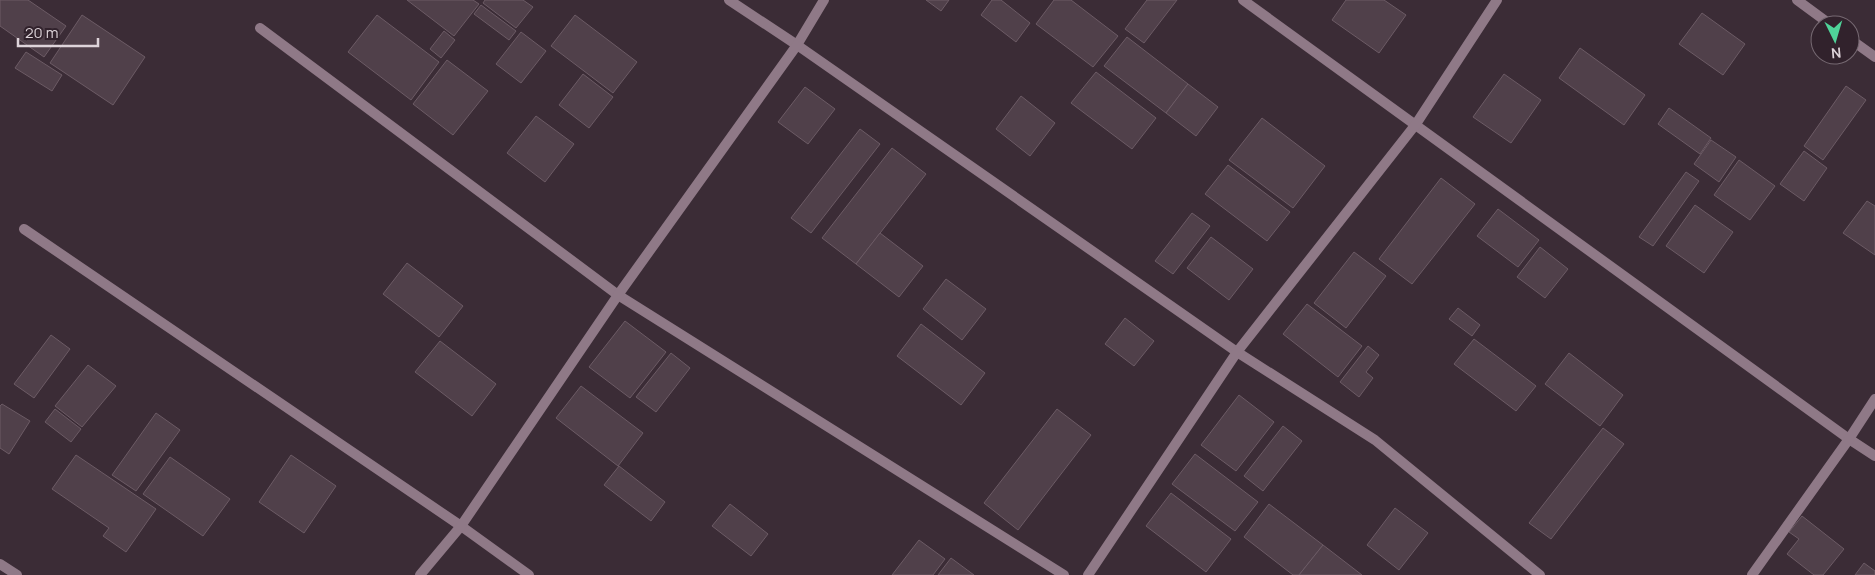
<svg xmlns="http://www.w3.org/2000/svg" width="1875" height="575" font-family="Manrope,sans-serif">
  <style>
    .building { fill: #50404a; stroke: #6c5b65 }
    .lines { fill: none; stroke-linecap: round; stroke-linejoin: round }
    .street { stroke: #8f7987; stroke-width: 10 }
  </style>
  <rect width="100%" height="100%" fill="#3b2c36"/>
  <!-- building -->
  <g class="building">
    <polygon points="0,0 28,0 66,26 44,57 0,26"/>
    <polygon points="407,0 473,0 479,4 454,36"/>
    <polygon points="485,0 523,0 533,7 516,28 483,3"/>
    <polygon points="926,0 949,0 941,11"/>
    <polygon points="992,0 1001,0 1030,23 1016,42 981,15"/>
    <polygon points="1054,0 1071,0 1118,36 1093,67 1036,24"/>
    <polygon points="1147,0 1177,0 1144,43 1125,29"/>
    <polygon points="1346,0 1384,0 1406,15 1379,53 1332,20"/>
    <polygon points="481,5 516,31 509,40 474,14"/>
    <polygon points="1702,13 1745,44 1723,75 1679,44"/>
    <polygon points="82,15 145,57 113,105 50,63"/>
    <polygon points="377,15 439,62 411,100 348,52"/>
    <polygon points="575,15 637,62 613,93 551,46"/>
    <polygon points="444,31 455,40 441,58 430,49"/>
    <polygon points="521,32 546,51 521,83 496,64"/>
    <polygon points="1127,37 1188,84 1166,113 1104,66"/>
    <polygon points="1580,48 1645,95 1624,125 1559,78"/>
    <polygon points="26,52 62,75 52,91 15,68"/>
    <polygon points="447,60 488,91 453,135 413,104"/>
    <polygon points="1096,72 1156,118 1132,149 1071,103"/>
    <polygon points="583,74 613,97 589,128 559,105"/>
    <polygon points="1504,74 1541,100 1511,143 1473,117"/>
    <polygon points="1188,84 1218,107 1196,136 1166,113"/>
    <polygon points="1846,86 1866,100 1823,160 1804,146"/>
    <polygon points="805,87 835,109 808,144 778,122"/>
    <polygon points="1021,96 1055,123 1030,156 996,129"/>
    <polygon points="1669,108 1711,138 1700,154 1658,124"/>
    <polygon points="536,116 574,144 545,182 507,153"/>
    <polygon points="1262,118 1325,166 1293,208 1229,160"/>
    <polygon points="860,129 880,144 811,233 791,218"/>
    <polygon points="1711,140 1736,157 1719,182 1694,164"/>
    <polygon points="892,148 926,174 856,264 822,238"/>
    <polygon points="1804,151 1827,168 1804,201 1780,184"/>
    <polygon points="1739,160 1775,186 1750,220 1714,195"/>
    <polygon points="1228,165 1290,212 1267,241 1205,194"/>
    <polygon points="1686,172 1699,181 1653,246 1639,237"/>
    <polygon points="1441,178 1475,204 1412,284 1379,259"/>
    <polygon points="1867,201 1875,206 1875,255 1843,233"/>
    <polygon points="1695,205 1733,232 1704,273 1666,246"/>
    <polygon points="1498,209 1539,240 1518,267 1477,236"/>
    <polygon points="1192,213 1210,226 1173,274 1155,261"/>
    <polygon points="880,233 923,266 899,297 856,264"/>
    <polygon points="1211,237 1253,269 1229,300 1187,268"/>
    <polygon points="1540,247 1568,269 1545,298 1517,277"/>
    <polygon points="1354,252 1386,276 1346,328 1314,303"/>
    <polygon points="407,263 463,306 439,337 383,294"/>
    <polygon points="946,279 986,309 962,340 923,309"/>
    <polygon points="1307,304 1362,346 1338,377 1283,334"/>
    <polygon points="1458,308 1480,325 1472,336 1449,319"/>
    <polygon points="1125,318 1154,341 1134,366 1105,344"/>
    <polygon points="625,321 666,352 630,398 589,367"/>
    <polygon points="921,324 985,373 961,405 897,356"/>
    <polygon points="51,335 70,349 34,398 14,384"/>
    <polygon points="1474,339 1536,386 1516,411 1454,364"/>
    <polygon points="440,341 496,384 472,416 415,372"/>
    <polygon points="1368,346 1379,355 1366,372 1373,378 1359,397 1340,382"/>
    <polygon points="671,353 690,368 656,412 636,397"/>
    <polygon points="1569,353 1623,395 1600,426 1545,384"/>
    <polygon points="88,365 116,386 82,427 55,406"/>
    <polygon points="581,386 643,433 618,466 556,418"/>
    <polygon points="1239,395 1274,422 1236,471 1201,445"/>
    <polygon points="2,404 30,421 9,454 0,448 0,406"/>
    <polygon points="55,409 81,429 71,442 45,422"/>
    <polygon points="1057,409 1091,435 1018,530 984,503"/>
    <polygon points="156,413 180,430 136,491 112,475"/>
    <polygon points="1283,426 1302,441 1263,491 1244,476"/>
    <polygon points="1603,428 1624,444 1551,539 1529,523"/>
    <polygon points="1195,454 1258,502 1235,531 1172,484"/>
    <polygon points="76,455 156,509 126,552 103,536 109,528 52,489"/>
    <polygon points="291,455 336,486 304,533 259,502"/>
    <polygon points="170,457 230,499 203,536 143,494"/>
    <polygon points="619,466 665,502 651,521 604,485"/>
    <polygon points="1171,493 1231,539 1206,572 1146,526"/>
    <polygon points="730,504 768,534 751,556 712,526"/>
    <polygon points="1269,504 1323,545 1299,575 1293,575 1244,537"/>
    <polygon points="1395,508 1428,533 1399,570 1367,545"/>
    <polygon points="1802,516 1844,549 1823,575 1814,575 1787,554 1799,539 1789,532"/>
    <polygon points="919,540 945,559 933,575 892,575"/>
    <polygon points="1323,545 1362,575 1299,575"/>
    <polygon points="951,558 974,575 938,575"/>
    <polygon points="1864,563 1875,571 1875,575 1855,575"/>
  </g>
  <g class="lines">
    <!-- street -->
    <g class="street">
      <polyline points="729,0 797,45 1237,352 1375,440 1540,575"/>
      <polyline points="1243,0 1849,439 1875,456"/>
      <polyline points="1797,0 1831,25"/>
      <polyline points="260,28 618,295 1064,575"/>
      <polyline points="1850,39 1875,57"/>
      <polyline points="24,229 461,526 529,575"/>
      <polyline points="0,564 17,575"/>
      <polyline points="420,575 461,526 618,295 797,45 824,0"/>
      <polyline points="1088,575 1237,352 1416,124 1497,0"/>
      <polyline points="1752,575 1849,439 1875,399"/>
    </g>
  </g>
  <!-- north arrow -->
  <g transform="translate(1835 40) rotate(175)"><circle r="24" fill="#31222c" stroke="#766972"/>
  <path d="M0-4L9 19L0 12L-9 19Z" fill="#4fd399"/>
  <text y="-8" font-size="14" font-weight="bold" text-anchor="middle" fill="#ded4da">N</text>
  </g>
  <!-- scale -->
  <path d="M18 38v8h80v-8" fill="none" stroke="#ded4da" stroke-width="2.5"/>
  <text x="25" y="38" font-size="15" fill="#ded4da" stroke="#31222c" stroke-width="4" paint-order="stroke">20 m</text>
</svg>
